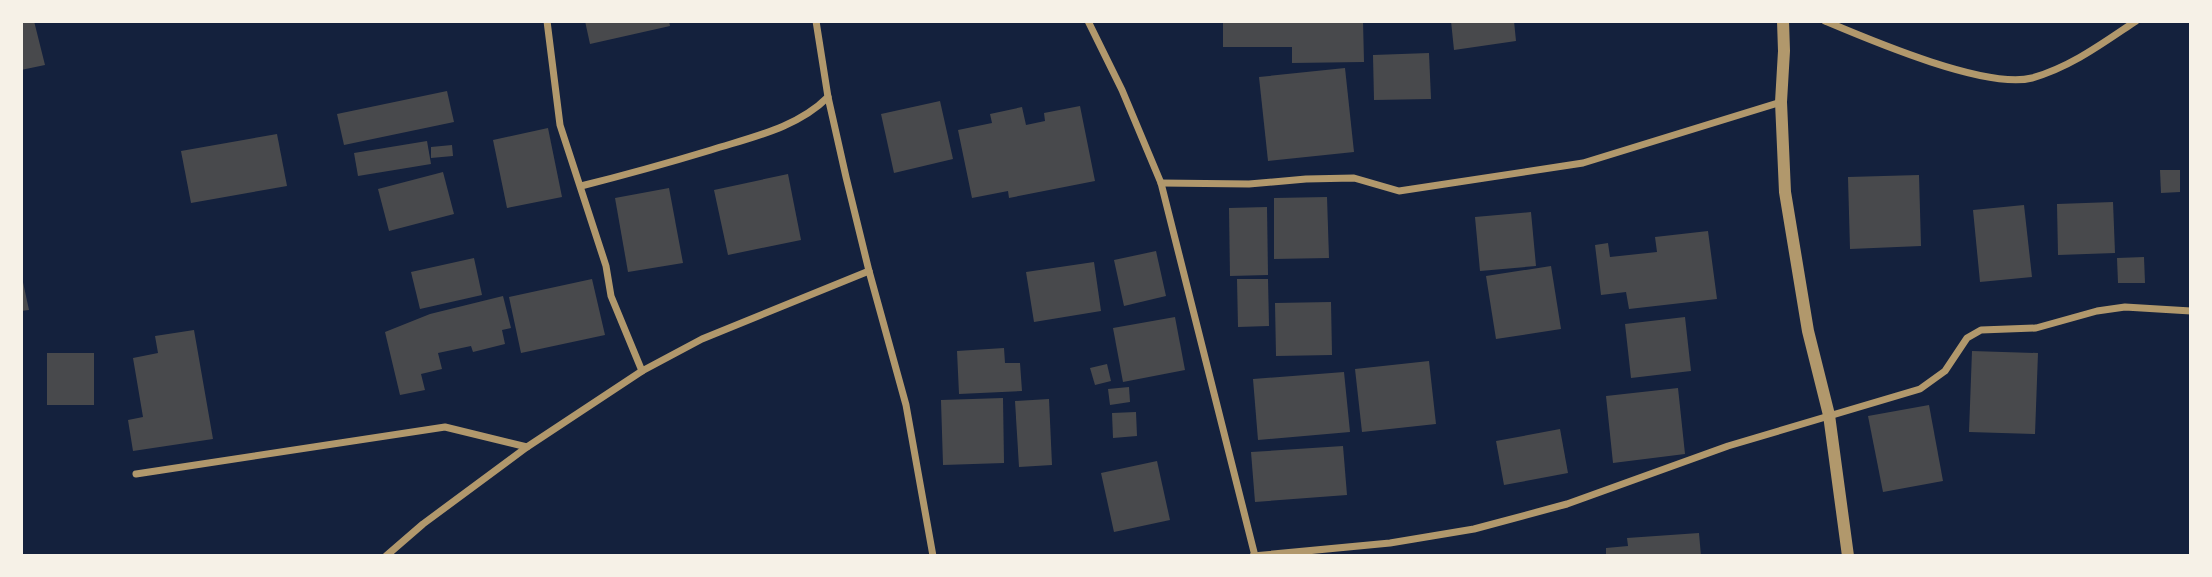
<svg xmlns="http://www.w3.org/2000/svg" width="2212" height="577" font-family="Manrope,sans-serif">
  <style>
    .building { fill: #48494c }
    .lines { fill: none; stroke-linecap: round; stroke-linejoin: round }
    .minor { stroke: #b1986c; stroke-width: 7 }
    .tertiary { stroke: #b1986c; stroke-width: 12 }
  </style>
  <rect width="100%" height="100%" fill="#14213d"/>
  <!-- building -->
  <g class="building">
    <polygon points="21,21 34,21 45,65 21,70"/>
    <polygon points="585,21 669,21 670,26 590,44"/>
    <polygon points="1223,21 1363,21 1364,62 1292,63 1292,47 1223,47"/>
    <polygon points="1451,21 1514,21 1516,41 1454,50"/>
    <polygon points="1429,53 1431,99 1374,100 1373,55"/>
    <polygon points="1345,68 1354,152 1268,161 1259,77"/>
    <polygon points="447,91 454,122 344,145 337,114"/>
    <polygon points="940,101 953,159 894,173 881,114"/>
    <polygon points="1080,106 1095,181 1009,198 1008,191 972,198 958,130 992,123 990,114 1022,107 1026,125 1045,121 1044,113"/>
    <polygon points="548,128 562,197 507,208 493,140"/>
    <polygon points="277,134 287,186 191,203 181,151"/>
    <polygon points="427,141 431,164 358,176 354,153"/>
    <polygon points="452,145 453,156 431,158 431,147"/>
    <polygon points="2160,170 2180,170 2180,192 2161,193"/>
    <polygon points="443,172 454,214 389,231 378,189"/>
    <polygon points="788,174 801,240 728,255 714,190"/>
    <polygon points="1919,175 1921,246 1850,249 1848,177"/>
    <polygon points="669,188 683,263 628,272 615,198"/>
    <polygon points="1327,197 1329,258 1274,259 1274,198"/>
    <polygon points="2113,202 2115,253 2058,255 2057,204"/>
    <polygon points="2024,205 2032,277 1980,282 1973,210"/>
    <polygon points="1267,207 1268,275 1230,276 1229,208"/>
    <polygon points="1531,212 1536,266 1480,271 1475,217"/>
    <polygon points="1708,231 1717,299 1629,309 1626,292 1601,295 1595,245 1608,243 1610,257 1657,252 1655,237"/>
    <polygon points="1156,251 1166,296 1124,306 1114,260"/>
    <polygon points="2144,257 2145,283 2118,283 2117,258"/>
    <polygon points="474,258 482,295 420,309 411,272"/>
    <polygon points="1094,262 1101,311 1034,322 1026,272"/>
    <polygon points="1551,266 1561,329 1496,339 1486,276"/>
    <polygon points="21,273 29,310 21,311"/>
    <polygon points="592,279 605,335 521,353 509,297"/>
    <polygon points="1237,279 1268,279 1269,326 1238,327"/>
    <polygon points="503,296 511,328 502,330 505,344 473,352 471,346 438,353 442,369 421,374 425,390 400,395 385,332 430,314"/>
    <polygon points="1331,302 1332,355 1276,356 1275,303"/>
    <polygon points="1175,317 1185,370 1123,382 1113,328"/>
    <polygon points="1685,317 1691,371 1631,378 1625,324"/>
    <polygon points="194,330 213,439 133,451 128,420 143,417 133,358 158,353 155,336"/>
    <polygon points="1004,348 1005,363 1020,363 1022,391 959,394 957,351"/>
    <polygon points="1972,351 2038,353 2035,434 1969,432"/>
    <rect x="47" y="353" width="47" height="52"/>
    <polygon points="1429,361 1436,424 1362,432 1355,369"/>
    <polygon points="1107,364 1111,381 1095,385 1090,368"/>
    <polygon points="1344,372 1350,432 1258,440 1253,379"/>
    <polygon points="1129,387 1130,402 1110,405 1108,389"/>
    <polygon points="1678,388 1685,454 1613,463 1606,396"/>
    <polygon points="1003,398 1004,463 943,465 941,400"/>
    <polygon points="1049,399 1052,465 1019,467 1015,401"/>
    <polygon points="1929,405 1943,481 1883,492 1868,416"/>
    <polygon points="1136,412 1137,436 1113,438 1112,413"/>
    <polygon points="1560,429 1568,473 1504,485 1496,441"/>
    <polygon points="1343,446 1347,495 1255,502 1251,452"/>
    <polygon points="1157,461 1170,520 1114,532 1101,473"/>
    <polygon points="1699,533 1701,556 1606,556 1606,548 1628,546 1627,538"/>
  </g>
  <g class="lines">
    <!-- minor -->
    <g class="minor">
      <polyline points="547,21 560,125 606,266 611,296 642,371"/>
      <polyline points="816,21 828,97 846,177 869,271 906,405 933,556"/>
      <polyline points="1088,21 1122,90 1161,183 1255,556"/>
      <path d="M1825,21C1870,40 1987,90 2032,78C2071,67 2103,43 2136,21"/>
      <polyline points="1161,183 1249,184 1306,179 1354,178 1399,191 1583,163 1781,102"/>
      <path d="M581,186C625,175 668,163 711,150C752,137 797,128 828,97"/>
      <polyline points="136,474 445,427 527,447"/>
      <polyline points="386,556 423,524 527,447 642,371 702,339 869,271"/>
      <polyline points="1253,556 1390,543 1474,529 1567,504 1728,446 1920,389 1945,371 1967,338 1981,330 2036,328 2097,311 2125,307 2191,311"/>
    </g>
    <!-- tertiary -->
    <polyline class="tertiary" points="1783,21 1784,51 1781,102 1785,192 1808,331 1829,415 1848,556"/>
  </g>
  <!-- border -->
  <rect width="2212" height="577" fill="none" stroke="#f6f1e7" stroke-width="46"/>
</svg>
